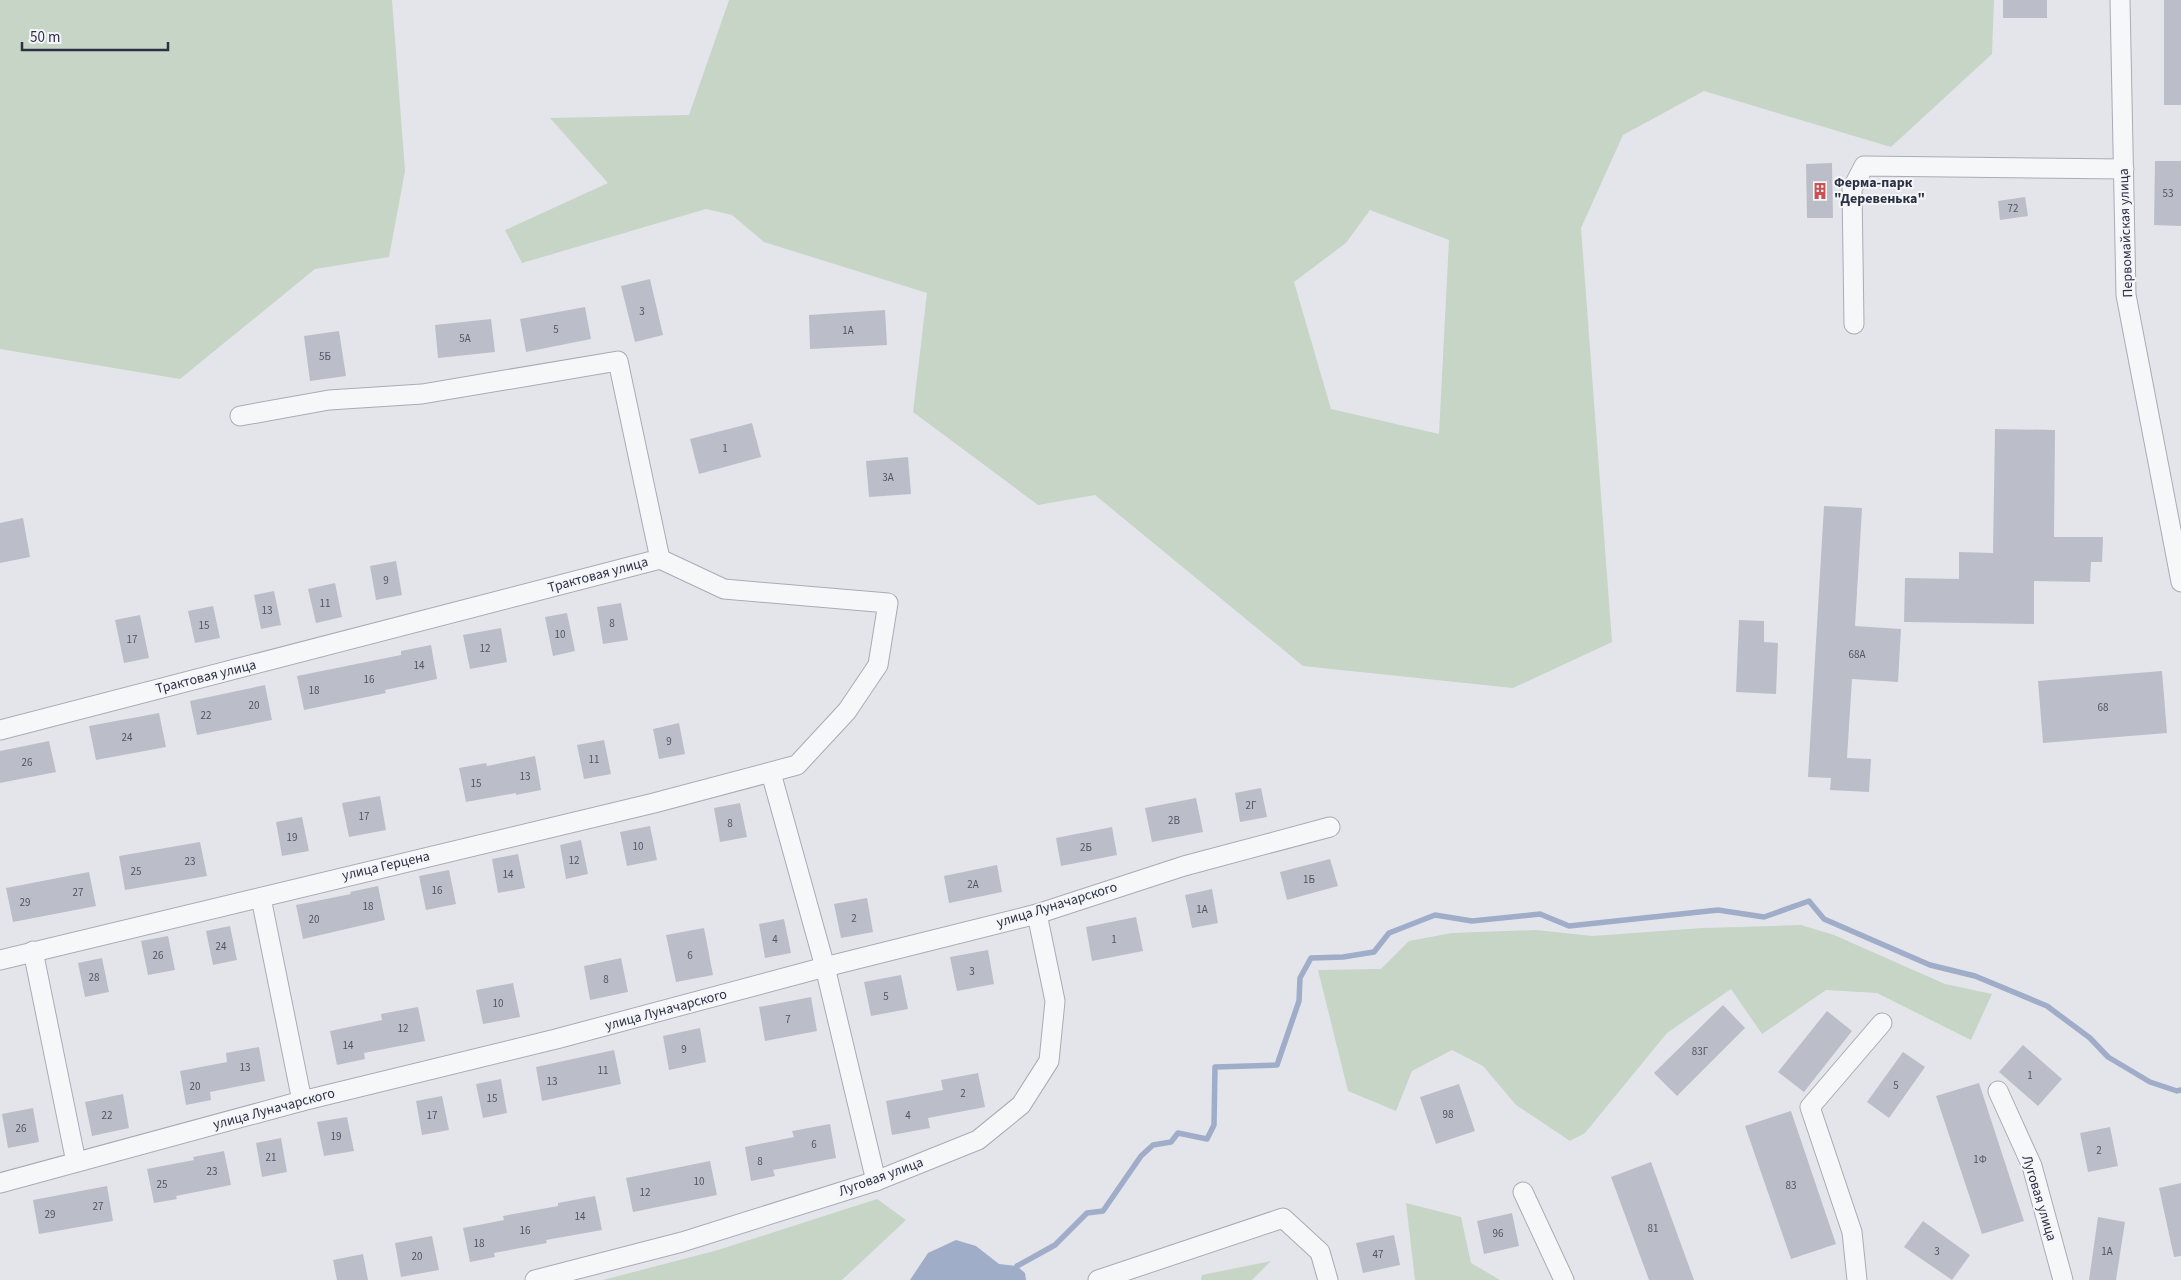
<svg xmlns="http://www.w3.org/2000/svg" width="2181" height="1280" font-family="'Source Sans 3',sans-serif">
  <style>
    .green { fill: #c6d5c5; fill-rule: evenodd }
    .water { fill: #a0adc9 }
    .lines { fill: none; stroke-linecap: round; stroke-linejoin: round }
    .stream { stroke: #a0adc9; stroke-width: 5.5 }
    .building { fill: #bbbec8 }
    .minor-casing { stroke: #a9abb5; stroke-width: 21 }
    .minor { stroke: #f6f7f9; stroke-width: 19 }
    .labels { text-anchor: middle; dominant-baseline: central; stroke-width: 4; stroke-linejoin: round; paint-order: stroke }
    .number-label { font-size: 11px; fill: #505464 }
    .poi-label { font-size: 14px; font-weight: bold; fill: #2c3043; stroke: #f4f5f8; text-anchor: start }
    .street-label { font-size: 14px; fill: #2c3043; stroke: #f4f5f8 }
  </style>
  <rect width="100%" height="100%" fill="#e4e5eb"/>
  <!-- green -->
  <g class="green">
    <polygon points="0,0 392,0 405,171 389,257 315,269 180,379 0,349"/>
    <path d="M729,0H1994L1992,54L1891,147L1704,91L1623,135L1581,228L1612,642L1513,688L1303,666L1095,495L1038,505L913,412L927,293L764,242L732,215L706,209L522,263L505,230L608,183L550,118L689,115ZM1370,210L1449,240L1439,434L1331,409L1294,282L1346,243Z"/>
    <polygon points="1801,925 1834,935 1945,984 1992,994 1971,1040 1877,993 1826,990 1762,1034 1731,989 1667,1033 1585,1133 1570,1141 1516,1105 1483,1066 1452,1050 1412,1071 1396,1111 1348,1091 1318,970 1381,969 1409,941 1452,933 1536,930 1593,936 1702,928"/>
    <polygon points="877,1199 906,1220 842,1280 603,1280 718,1250"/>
    <polygon points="1406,1203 1461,1217 1471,1263 1500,1280 1415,1280"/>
    <polygon points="1271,1261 1252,1280 1201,1280 1202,1275"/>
  </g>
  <!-- water -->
  <polygon class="water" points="956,1240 976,1246 999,1264 1017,1266 1025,1273 1026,1280 910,1280 928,1253"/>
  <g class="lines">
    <!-- stream -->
    <polyline class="stream" points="1017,1266 1055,1245 1087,1213 1103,1211 1141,1156 1153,1145 1171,1142 1178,1133 1207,1139 1214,1125 1215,1067 1277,1065 1299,1001 1300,978 1311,958 1343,957 1374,952 1389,933 1435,915 1472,921 1540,914 1569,926 1718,910 1764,917 1809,901 1824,919 1930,965 1975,976 2047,1006 2090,1038 2108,1057 2150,1082 2177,1091 2181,1090"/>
  </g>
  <!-- building -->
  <g class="building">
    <rect x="2003" y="0" width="44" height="18"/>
    <rect x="2164" y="0" width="17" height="105"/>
    <polygon points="2155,161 2181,161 2181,226 2154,225"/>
    <polygon points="1832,163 1833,218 1807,218 1806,164"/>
    <polygon points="2025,197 2028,216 2000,220 1998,201"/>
    <polygon points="650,279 663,335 635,342 621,286"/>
    <polygon points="585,307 591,339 526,352 520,319"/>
    <polygon points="885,310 887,345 810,349 809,315"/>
    <polygon points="491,319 495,352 438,358 435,325"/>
    <polygon points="339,331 346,376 310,381 304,336"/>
    <polygon points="752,423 761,457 699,474 690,439"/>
    <polygon points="1995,429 2055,430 2054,537 2103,537 2102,562 2091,562 2090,582 2034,581 2034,624 1904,622 1905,578 1959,579 1959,552 1993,553"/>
    <polygon points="908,457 911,494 869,497 866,461"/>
    <polygon points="1824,506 1862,508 1855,626 1901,629 1898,682 1852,679 1847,758 1871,759 1869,792 1830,790 1831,778 1808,777"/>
    <polygon points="23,518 30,557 0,563 0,523"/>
    <polygon points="396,561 402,595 376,600 370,566"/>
    <polygon points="335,583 342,617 316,623 308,589"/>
    <polygon points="274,591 281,625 261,629 254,595"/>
    <polygon points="621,603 628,640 603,644 597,607"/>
    <polygon points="213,606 220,638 195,643 188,611"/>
    <polygon points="567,613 575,651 553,656 545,617"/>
    <polygon points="140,615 149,658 124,663 115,620"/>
    <polygon points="1739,620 1764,621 1764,642 1778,643 1776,694 1736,692"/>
    <polygon points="501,628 507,662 470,669 463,635"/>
    <polygon points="431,645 437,679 385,690 386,693 304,710 297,676 401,655 401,651"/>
    <polygon points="2162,671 2167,733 2043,743 2038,681"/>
    <polygon points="265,685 272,720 197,735 190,701"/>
    <polygon points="159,713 166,747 96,760 89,726"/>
    <polygon points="679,723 685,754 659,759 653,729"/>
    <polygon points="604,740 611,774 584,779 577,745"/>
    <polygon points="49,741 56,772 0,783 0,751"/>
    <polygon points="535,756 541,790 516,795 516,793 466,802 459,768 486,763 487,766"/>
    <polygon points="1261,788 1267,817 1240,822 1235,793"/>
    <polygon points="380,796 386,830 349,837 342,803"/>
    <polygon points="1196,798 1203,832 1152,842 1145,808"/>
    <polygon points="740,803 747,837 720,842 714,808"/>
    <polygon points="302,817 309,851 282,856 276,822"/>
    <polygon points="650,826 657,860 627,866 620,832"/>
    <polygon points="1112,827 1117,855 1061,866 1056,838"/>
    <polygon points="581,840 588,874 566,879 560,845"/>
    <polygon points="200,842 207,876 125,890 119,856"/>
    <polygon points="518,854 525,888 498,893 492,859"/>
    <polygon points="1330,859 1338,886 1287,900 1280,872"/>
    <polygon points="997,865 1002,892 949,903 944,876"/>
    <polygon points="449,870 456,904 426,910 419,876"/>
    <polygon points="89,872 96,906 13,922 6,888"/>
    <polygon points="378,886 385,920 303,939 296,905 351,894 350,892"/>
    <polygon points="1212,889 1218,923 1192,928 1185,895"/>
    <polygon points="867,898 873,932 841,938 834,904"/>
    <polygon points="1136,917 1143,951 1092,961 1086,927"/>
    <polygon points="784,919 791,953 765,958 759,924"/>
    <polygon points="230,926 237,960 213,965 206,931"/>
    <polygon points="704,928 713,975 676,982 666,935"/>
    <polygon points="168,936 175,970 148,975 141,941"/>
    <polygon points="988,950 994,984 957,991 950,957"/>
    <polygon points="102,958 109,992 85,997 78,963"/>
    <polygon points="621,958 628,992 590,1000 584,966"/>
    <polygon points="901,975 908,1009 871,1016 864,982"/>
    <polygon points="513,983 520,1017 483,1024 476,990"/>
    <polygon points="811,997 817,1031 765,1041 759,1007"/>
    <polygon points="1723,1005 1745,1028 1677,1096 1654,1073"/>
    <polygon points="418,1007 425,1041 364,1053 365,1059 337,1065 330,1031 382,1020 381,1014"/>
    <polygon points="1827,1011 1852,1031 1804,1092 1778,1072"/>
    <polygon points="700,1028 706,1062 669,1070 663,1036"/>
    <polygon points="2023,1045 2062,1079 2038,1106 1999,1072"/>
    <polygon points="259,1047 265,1081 210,1092 211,1100 186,1105 180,1071 227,1062 226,1053"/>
    <polygon points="614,1050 621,1084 542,1101 536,1067"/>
    <polygon points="1903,1052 1925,1067 1889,1118 1867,1102"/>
    <polygon points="978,1073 985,1107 928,1118 930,1128 892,1135 886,1101 943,1090 941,1080"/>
    <polygon points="501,1079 507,1113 483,1118 476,1084"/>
    <polygon points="1979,1083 2024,1221 1982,1234 1936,1096"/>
    <polygon points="1459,1084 1475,1131 1436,1144 1420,1097"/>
    <polygon points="123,1094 129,1128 92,1136 85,1102"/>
    <polygon points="442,1096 449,1130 422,1135 416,1101"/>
    <polygon points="33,1108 39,1142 8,1148 2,1114"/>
    <polygon points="1791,1111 1836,1244 1791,1259 1745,1126"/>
    <polygon points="347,1117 354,1151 324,1156 317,1122"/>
    <polygon points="830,1124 836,1158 773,1170 775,1176 751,1181 745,1147 794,1137 792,1131"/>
    <polygon points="2110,1127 2118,1166 2088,1172 2080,1133"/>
    <polygon points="281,1138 287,1172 262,1177 256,1143"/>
    <polygon points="224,1151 231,1185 176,1196 177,1199 154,1203 147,1169 194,1160 193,1157"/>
    <polygon points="710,1161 717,1195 633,1212 626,1178"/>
    <polygon points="1651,1162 1694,1280 1649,1280 1611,1177"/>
    <polygon points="2181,1183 2181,1256 2174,1257 2159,1188"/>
    <polygon points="107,1186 113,1221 39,1234 33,1200"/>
    <polygon points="595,1196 602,1230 546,1240 547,1243 494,1253 495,1257 470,1262 463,1228 504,1220 503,1216 558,1206 558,1203"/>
    <polygon points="1512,1213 1519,1246 1484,1254 1477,1221"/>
    <polygon points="2098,1217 2125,1222 2116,1280 2089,1280"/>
    <polygon points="1923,1221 1970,1255 1952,1280 1904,1247"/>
    <polygon points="1394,1235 1400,1265 1363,1273 1356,1243"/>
    <polygon points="432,1236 439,1270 401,1277 395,1243"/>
    <polygon points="363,1254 368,1280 337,1280 333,1260"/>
  </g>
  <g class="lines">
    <!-- minor casing -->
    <g class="minor-casing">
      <g id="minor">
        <polyline points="2120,0 2126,295 2181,582"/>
        <polyline points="1854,324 1852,189 1864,166 2124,169"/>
        <polyline points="0,730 660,559 618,361 422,394 329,400 240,416"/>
        <polyline points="771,773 825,967 876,1181"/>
        <polyline points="261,898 302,1101"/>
        <polyline points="33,951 76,1162"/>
        <polyline points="0,960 654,803 797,765 847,711 878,665 888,603 724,589 660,559"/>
        <polyline points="1998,1091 2032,1166 2063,1280"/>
        <polyline points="0,1183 302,1101 556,1039 825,967 1037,914 1184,866 1330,827"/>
        <polyline points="1523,1192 1564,1280"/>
        <polyline points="535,1280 682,1242 876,1181 978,1140 1021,1105 1049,1061 1055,1001 1037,914"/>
        <polyline points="1098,1280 1283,1218 1320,1252 1328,1280"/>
        <polyline points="1857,1280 1852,1232 1810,1107 1882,1023"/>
      </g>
    </g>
    <!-- minor -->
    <use href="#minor" class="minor"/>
  </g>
  <!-- icons -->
  <defs>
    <g id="building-bare" transform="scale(1.35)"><path d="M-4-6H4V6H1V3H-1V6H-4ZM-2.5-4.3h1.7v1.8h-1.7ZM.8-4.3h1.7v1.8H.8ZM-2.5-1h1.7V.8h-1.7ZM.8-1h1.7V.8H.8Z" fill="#ca514f" stroke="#f4f5f8" stroke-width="2.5" paint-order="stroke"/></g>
  </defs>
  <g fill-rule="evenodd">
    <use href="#building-bare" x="1820" y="191"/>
  </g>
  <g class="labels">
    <!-- number labels -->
    <g class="number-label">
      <text x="2168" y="193">53</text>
      <text x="2013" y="208">72</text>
      <text x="642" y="311">3</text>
      <text x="556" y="329">5</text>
      <text x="848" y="330">1А</text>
      <text x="465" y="338">5А</text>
      <text x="325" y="356">5Б</text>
      <text x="725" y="448">1</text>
      <text x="888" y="477">3А</text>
      <text x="386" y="580">9</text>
      <text x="325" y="603">11</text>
      <text x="267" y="610">13</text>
      <text x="612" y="623">8</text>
      <text x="204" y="625">15</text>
      <text x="560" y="634">10</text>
      <text x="132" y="639">17</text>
      <text x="485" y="648">12</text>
      <text x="1857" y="654">68А</text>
      <text x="419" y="665">14</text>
      <text x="369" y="679">16</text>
      <text x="314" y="690">18</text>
      <text x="254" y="705">20</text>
      <text x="2103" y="707">68</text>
      <text x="206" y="715">22</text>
      <text x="127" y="737">24</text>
      <text x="669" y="741">9</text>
      <text x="594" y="759">11</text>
      <text x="27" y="762">26</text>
      <text x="525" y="776">13</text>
      <text x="476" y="783">15</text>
      <text x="1251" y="805">2Г</text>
      <text x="364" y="816">17</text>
      <text x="1174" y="820">2В</text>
      <text x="730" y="823">8</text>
      <text x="292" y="837">19</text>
      <text x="638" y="846">10</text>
      <text x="1086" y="847">2Б</text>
      <text x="574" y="860">12</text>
      <text x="190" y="861">23</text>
      <text x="136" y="871">25</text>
      <text x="508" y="874">14</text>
      <text x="1309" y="879">1Б</text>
      <text x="973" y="884">2А</text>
      <text x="437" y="890">16</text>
      <text x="78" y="892">27</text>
      <text x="25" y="902">29</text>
      <text x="368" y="906">18</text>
      <text x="1202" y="909">1А</text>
      <text x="854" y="918">2</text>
      <text x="314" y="919">20</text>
      <text x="775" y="939">4</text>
      <text x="1114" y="939">1</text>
      <text x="221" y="946">24</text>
      <text x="158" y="955">26</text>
      <text x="690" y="955">6</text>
      <text x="972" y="971">3</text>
      <text x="94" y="977">28</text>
      <text x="606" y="979">8</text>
      <text x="886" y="996">5</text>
      <text x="498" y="1003">10</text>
      <text x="788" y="1019">7</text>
      <text x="403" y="1028">12</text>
      <text x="348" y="1045">14</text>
      <text x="684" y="1049">9</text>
      <text x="1700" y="1051">83Г</text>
      <text x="245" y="1067">13</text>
      <text x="603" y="1070">11</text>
      <text x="2030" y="1075">1</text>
      <text x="552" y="1081">13</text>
      <text x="1896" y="1085">5</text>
      <text x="195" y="1086">20</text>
      <text x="963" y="1093">2</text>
      <text x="492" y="1098">15</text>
      <text x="1448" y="1114">98</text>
      <text x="107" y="1115">22</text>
      <text x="432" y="1115">17</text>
      <text x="908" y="1115">4</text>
      <text x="21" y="1128">26</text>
      <text x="336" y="1136">19</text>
      <text x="814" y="1144">6</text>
      <text x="2099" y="1150">2</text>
      <text x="271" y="1157">21</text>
      <text x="1980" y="1159">1Ф</text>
      <text x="760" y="1161">8</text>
      <text x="212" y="1171">23</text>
      <text x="699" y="1181">10</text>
      <text x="162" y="1184">25</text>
      <text x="1791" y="1185">83</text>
      <text x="645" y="1192">12</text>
      <text x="98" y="1206">27</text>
      <text x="50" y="1214">29</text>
      <text x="580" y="1216">14</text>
      <text x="1653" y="1228">81</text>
      <text x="525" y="1230">16</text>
      <text x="1498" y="1233">96</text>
      <text x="479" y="1243">18</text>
      <text x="1937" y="1251">3</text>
      <text x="2107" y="1251">1А</text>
      <text x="1378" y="1254">47</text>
      <text x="417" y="1256">20</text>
    </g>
    <!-- poi labels -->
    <g class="poi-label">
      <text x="1834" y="183">Ферма-парк<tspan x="1834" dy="16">"Деревенька"</tspan></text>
    </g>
    <!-- street labels -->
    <g class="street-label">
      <text transform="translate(2126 233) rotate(-92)">Первомайская улица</text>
      <text transform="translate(598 575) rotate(-15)">Трактовая улица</text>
      <text transform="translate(206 677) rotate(-14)">Трактовая улица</text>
      <text transform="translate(386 866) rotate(-13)">улица Герцена</text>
      <text transform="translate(1057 905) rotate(-17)">улица Луначарского</text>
      <text transform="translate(666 1010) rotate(-15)">улица Луначарского</text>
      <text transform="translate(274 1109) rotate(-15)">улица Луначарского</text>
      <text transform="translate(881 1177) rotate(-20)">Луговая улица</text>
      <text transform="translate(2039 1198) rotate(73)">Луговая улица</text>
    </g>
  </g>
  <!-- scale -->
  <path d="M22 42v8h146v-8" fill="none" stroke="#2c3043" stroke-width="2.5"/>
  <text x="30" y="42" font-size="15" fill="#2c3043" stroke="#f4f5f8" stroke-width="4" paint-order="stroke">50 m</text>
</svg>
